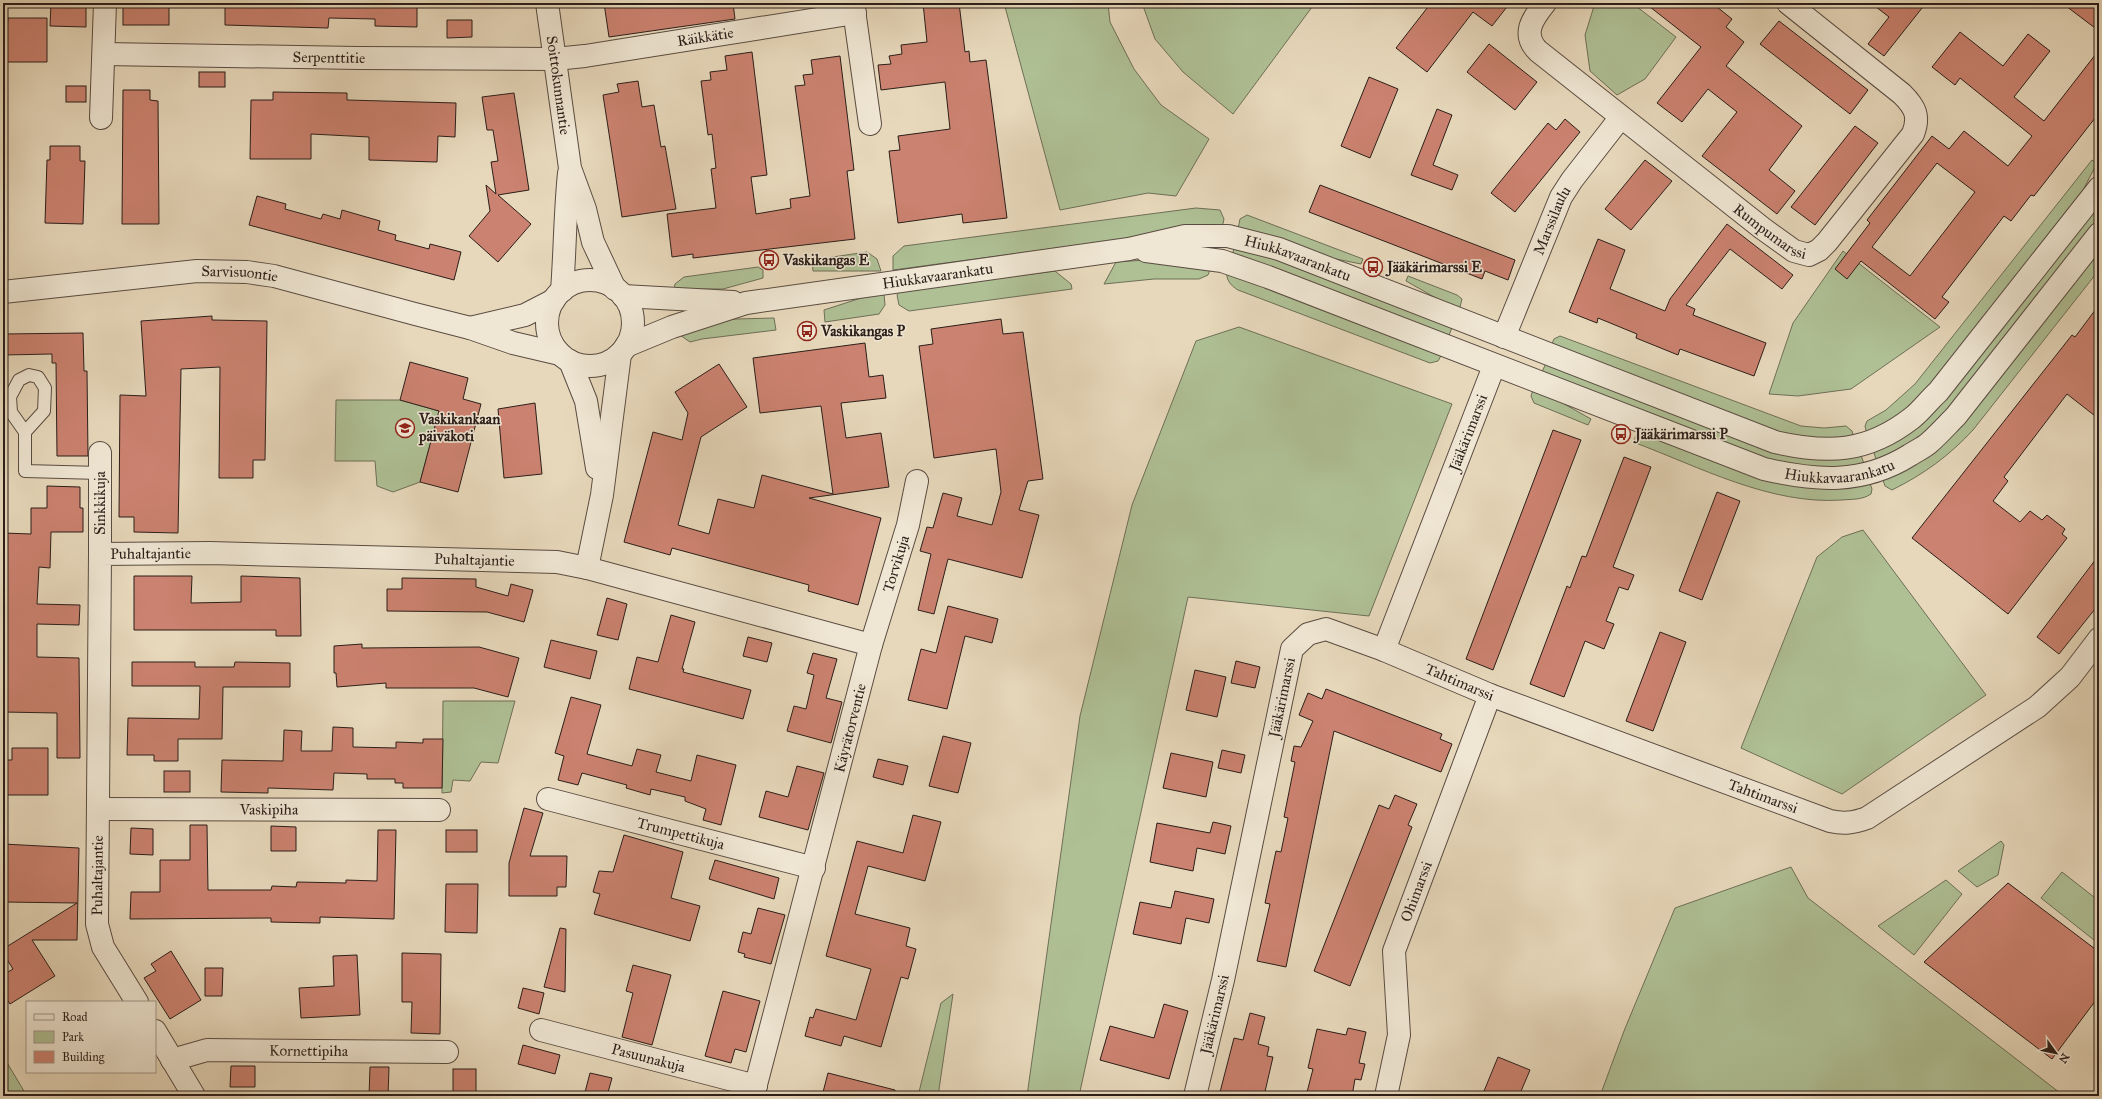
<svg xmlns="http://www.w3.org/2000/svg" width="2102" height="1099" font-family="'IM FELL Great Primer',serif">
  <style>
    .green { fill: #afc095; stroke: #6d6f57 }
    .building { fill: #cb8270; stroke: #2b1e19; fill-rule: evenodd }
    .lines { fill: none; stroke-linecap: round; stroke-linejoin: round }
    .service-casing { stroke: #5a4c42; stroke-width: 14 }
    .minor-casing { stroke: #5a4c42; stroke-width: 24 }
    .tertiary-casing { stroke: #5a4c42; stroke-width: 24 }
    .service { stroke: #efe6d3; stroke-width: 12 }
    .minor { stroke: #efe6d3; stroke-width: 22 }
    .tertiary { stroke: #efe6d3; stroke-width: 22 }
    .labels { text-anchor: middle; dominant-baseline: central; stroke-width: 3; stroke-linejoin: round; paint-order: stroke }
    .street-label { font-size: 15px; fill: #2b1e19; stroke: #efe6d3 }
    .poi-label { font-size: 15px; font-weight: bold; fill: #2b1e19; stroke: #efe6d3; text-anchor: start }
  </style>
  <rect width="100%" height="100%" fill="#e7d8bb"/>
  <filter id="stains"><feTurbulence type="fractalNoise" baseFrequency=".005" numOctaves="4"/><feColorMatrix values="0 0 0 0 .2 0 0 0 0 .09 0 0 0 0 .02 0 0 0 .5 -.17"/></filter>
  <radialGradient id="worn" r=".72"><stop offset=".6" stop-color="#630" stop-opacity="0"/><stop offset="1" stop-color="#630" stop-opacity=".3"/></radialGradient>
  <!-- green -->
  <g class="green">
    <polygon points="1004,3 1108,3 1110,22 1134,69 1161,105 1209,139 1176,196 1148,193 1060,210"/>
    <polygon points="1142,3 1315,3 1233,114 1183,72 1155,39"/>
    <polygon points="1595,3 1632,3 1676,37 1645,79 1617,95 1590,71 1585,35"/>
    <polygon points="2092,160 2097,163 2077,202 1912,409 1867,435 1865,426 1867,421 1886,410 1915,384"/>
    <polygon points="2099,199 2099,222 1951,409 1930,432 1877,463 1873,449"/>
    <polygon points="1196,208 1220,210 1224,219 1222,228 1184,231 893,270 893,256 904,246"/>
    <polygon points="1247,215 1363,259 1361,264 1311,254 1238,229 1240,219"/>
    <path d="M2099,246V270L1973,430C1949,456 1924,474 1892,490L1885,486L1882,477L1901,469Z"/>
    <polygon points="1234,248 1265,254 1453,325 1448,338 1232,256"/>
    <polygon points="1843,251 1940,327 1851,389 1798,396 1769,394 1793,323"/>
    <polygon points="867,252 877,259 881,271 813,271 812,260"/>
    <polygon points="1159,259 1212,265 1208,275 1199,279 1154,279 1104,284 1116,262"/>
    <polygon points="758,267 763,270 763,278 723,289 674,289 675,284 684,277"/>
    <path d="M1227,270L1442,354L1438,361L1430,363L1238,290C1231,286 1225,279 1227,270Z"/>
    <polygon points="1055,271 1071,284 1072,289 909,311 899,305 897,295 900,291"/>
    <polygon points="1408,276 1457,295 1462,299 1459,311 1406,281"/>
    <polygon points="884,294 885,305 879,314 825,322 824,310 861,298"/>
    <polygon points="774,318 776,330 702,339 690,342 680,335 712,321 736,319"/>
    <polygon points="1239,327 1452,404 1369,616 1188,597 1079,1096 1027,1096 1080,716 1132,505 1196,341"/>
    <polygon points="1560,336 1801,426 1824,428 1846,426 1852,431 1854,438 1804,442 1551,346 1554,339"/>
    <polygon points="1547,361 1773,448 1860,453 1865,466 1848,469 1785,466 1541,374"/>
    <polygon points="1534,387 1591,419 1588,425 1534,403 1531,396"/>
    <polygon points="336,400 400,400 439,411 420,482 393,492 377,486 375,461 335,461"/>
    <path d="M1636,436L1869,481L1872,489L1871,494C1862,500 1853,499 1842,500C1770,505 1700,467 1633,442Z"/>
    <polygon points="1863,530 1986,695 1842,794 1741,748 1817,557 1842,537"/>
    <polygon points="443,701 515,701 498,763 481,762 470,781 453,780 451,792 442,793"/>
    <polygon points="2001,841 2004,845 1998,875 1977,887 1958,871"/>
    <polygon points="1791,867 1808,898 2064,1096 1600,1096 1624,1031 1675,908"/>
    <polygon points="2062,872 2099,901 2099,944 2041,898"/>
    <polygon points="1946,880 1962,894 1914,955 1878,926"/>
    <polygon points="953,994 938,1096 918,1096 941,1003"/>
    <polygon points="3,1056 27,1096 3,1096"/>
  </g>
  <!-- building -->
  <g class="building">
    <polygon points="51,3 86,4 86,27 50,26"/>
    <rect x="123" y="3" width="46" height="22"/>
    <polygon points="225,3 417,3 417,27 375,26 375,19 329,18 328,28 225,25"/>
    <polygon points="604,3 733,3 735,19 609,37"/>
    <polygon points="923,3 959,3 965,52 969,51 970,62 986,60 1007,218 963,223 962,214 898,223 889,151 900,150 898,136 950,129 945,82 881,90 878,65 891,64 889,56 902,54 901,45 927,42"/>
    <polygon points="1431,3 1510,3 1492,26 1473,12 1427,72 1396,48"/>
    <polygon points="1645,3 1712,3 1732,19 1726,27 1744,42 1726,66 1802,126 1769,170 1795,191 1777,214 1702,156 1737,112 1708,89 1682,122 1657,103 1701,47"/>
    <polygon points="1871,3 1926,3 1884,56 1868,44 1889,17"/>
    <polygon points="2062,3 2099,3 2099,31"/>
    <polygon points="8,18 47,18 47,62 3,62 3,33 7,33"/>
    <polygon points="447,20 472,20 472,37 447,38"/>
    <polygon points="1779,21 1868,90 1850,114 1760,44"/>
    <path d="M1960,32L2003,66L2028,34L2050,51L2014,97L2044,121L2099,50V113L2034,196L2031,195L2011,221L2004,216L1942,297L1949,302L1935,319L1861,261L1847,279L1835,269L1870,223L1867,220L1932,136L1949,149L1964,131L2008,166L2032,136L1960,78L1955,85L1932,67ZM1937,163L1975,192L1910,276L1872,247Z"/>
    <polygon points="1489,44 1537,82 1515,110 1467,72"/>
    <polygon points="752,52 767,175 751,177 756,214 791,208 790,199 810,196 795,86 805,85 803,75 813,74 811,60 840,56 854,170 847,171 855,239 693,258 693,254 672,257 667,214 716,208 711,169 716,168 712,134 708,135 701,81 711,80 710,72 727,70 725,56"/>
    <rect x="199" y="72" width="26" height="15"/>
    <polygon points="1369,77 1398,89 1370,158 1341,146"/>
    <polygon points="638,81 642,107 654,105 661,147 665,146 676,209 622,217 603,95 619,92 617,84"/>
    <rect x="66" y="86" width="20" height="16"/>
    <polygon points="123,90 150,90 150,100 158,101 159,224 122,224"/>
    <polygon points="273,92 347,93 347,100 456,103 455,137 438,136 437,162 369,160 369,137 311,134 311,159 250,159 251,100 273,100"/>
    <polygon points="514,93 529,190 498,195 531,224 498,262 469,236 490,211 486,185 496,194 491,162 498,161 493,130 487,130 482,97"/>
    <polygon points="1437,109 1452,115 1433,165 1458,175 1452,190 1411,175"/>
    <polygon points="1565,119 1580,132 1515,212 1491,193 1548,123 1556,130"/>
    <polygon points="1855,126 1878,143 1815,225 1791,207"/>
    <polygon points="50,146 80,146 80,161 85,161 83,224 45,223 47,160 50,160"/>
    <polygon points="1645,160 1672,181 1631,230 1605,209"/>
    <polygon points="1320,185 1515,260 1508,280 1485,271 1482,279 1309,212"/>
    <polygon points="257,196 286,204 285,209 321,219 323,214 340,219 342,210 380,221 378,230 396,235 395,240 429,249 430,244 461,252 454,280 249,225"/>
    <polygon points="1727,224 1793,275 1782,289 1730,249 1686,305 1695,309 1693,315 1766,343 1754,376 1680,349 1678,355 1636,338 1637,334 1598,318 1597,323 1569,312 1598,239 1625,250 1610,289 1665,311 1670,299"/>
    <polygon points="2099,305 2099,419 2067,394 2004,477 2008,481 1993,501 2020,522 2030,511 2042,520 2047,515 2065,529 2062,534 2067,538 2008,614 1912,538 2072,335 2075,337"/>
    <polygon points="212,316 212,320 267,321 265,460 253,460 253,478 219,478 220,367 181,369 178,533 134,532 134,517 119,517 120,395 146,396 141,321"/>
    <polygon points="1001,319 1003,334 1023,332 1043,479 1028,481 1019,510 1039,515 1022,578 948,559 934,614 918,610 931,554 920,551 927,527 933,528 943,493 962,498 957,516 992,525 1001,492 996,449 934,458 919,346 933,344 931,329"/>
    <polygon points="83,333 84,371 87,371 88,456 57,456 56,363 52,363 52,354 3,355 3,334"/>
    <polygon points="865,343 869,377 883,375 886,398 841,403 846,438 881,433 889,487 809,498 881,518 858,605 808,591 809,585 672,548 670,555 624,542 653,432 682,440 688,413 675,392 719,364 747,407 701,437 678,525 709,534 718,499 754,508 762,475 833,494 821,406 760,413 753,358"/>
    <polygon points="410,362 468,378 463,399 481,404 458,492 420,482 439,411 400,400"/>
    <polygon points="535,403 542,474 504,478 498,409"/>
    <polygon points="1553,430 1581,440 1493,670 1466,659"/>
    <polygon points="1624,457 1651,467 1613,567 1634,575 1628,590 1619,587 1606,621 1614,624 1604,649 1585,641 1564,697 1530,684 1567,586 1570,588 1582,556 1586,557"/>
    <polygon points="47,486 80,487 80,508 83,508 83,532 51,532 50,568 39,567 37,604 80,605 79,625 37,624 37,657 79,658 80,758 57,758 57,713 3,712 3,533 31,534 31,508 47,508"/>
    <polygon points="1717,492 1740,501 1702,600 1679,591"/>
    <polygon points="2099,555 2099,604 2059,654 2037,637"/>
    <polygon points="134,576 192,576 191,603 241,602 241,576 300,578 301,636 276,636 276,630 134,630"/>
    <polygon points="402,578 476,579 476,587 508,596 511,584 533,590 524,622 487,612 387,611 387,589 402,589"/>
    <polygon points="607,598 627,604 618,640 597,635"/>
    <polygon points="948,606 998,619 992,643 965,636 947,709 908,700 921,649 936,653"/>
    <polygon points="671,615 695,622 682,669 684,669 683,672 751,690 743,719 629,689 637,657 658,662"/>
    <polygon points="1660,632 1686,642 1653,731 1626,721"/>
    <polygon points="748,637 772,643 767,662 743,656"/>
    <polygon points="551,640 597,651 590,679 544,667"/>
    <polygon points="362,644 362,648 479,647 519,658 508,697 474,688 386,688 386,683 337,687 336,673 334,673 334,646"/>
    <polygon points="813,653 837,659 826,698 842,702 831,743 787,731 794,706 806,709 814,675 807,673"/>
    <polygon points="1236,661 1260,667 1255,688 1231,683"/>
    <polygon points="132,662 195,662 195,667 234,667 235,662 290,663 290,687 223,687 222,739 178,739 178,761 154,761 154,755 127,755 128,718 199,719 200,686 132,686"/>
    <polygon points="1195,670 1226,677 1217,717 1186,710"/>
    <polygon points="1326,689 1442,734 1440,739 1452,744 1441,772 1334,731 1286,967 1257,961 1270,904 1265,903 1276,851 1281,852 1288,818 1284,817 1295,762 1291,761 1294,746 1301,747 1313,721 1299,715 1308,693 1322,699"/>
    <polygon points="571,697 601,705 587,754 632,766 637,749 661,755 656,772 691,781 697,755 736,765 721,825 703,820 706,809 685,801 685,797 651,789 650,795 626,788 627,785 582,773 578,785 558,780 564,756 555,753"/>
    <polygon points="333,727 353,728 353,747 396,748 396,742 423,743 423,739 443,739 442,788 403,788 403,783 395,783 395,779 367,779 367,774 334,773 333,790 268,788 268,793 221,792 222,760 283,761 284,730 302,731 301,751 332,751"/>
    <polygon points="943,736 971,743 958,793 929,786"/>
    <polygon points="12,748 48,748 48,795 3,795 3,760 12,760"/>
    <polygon points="1222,750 1245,755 1241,773 1218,768"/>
    <polygon points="1171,753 1213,762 1206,797 1163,788"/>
    <polygon points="878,759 908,766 903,785 873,777"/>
    <polygon points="797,766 824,773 808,830 759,817 766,791 788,797"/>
    <rect x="164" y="771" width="26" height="21"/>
    <polygon points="1395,795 1417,804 1408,825 1412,827 1350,986 1314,971 1379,805 1389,809"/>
    <polygon points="524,808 543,813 530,856 567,856 566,887 557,887 557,896 509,896 509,863"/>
    <polygon points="913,815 941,822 925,881 868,866 855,914 910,928 906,946 916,949 908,979 901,977 881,1047 844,1036 841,1046 805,1036 810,1017 813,1018 816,1009 856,1020 871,969 826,956 857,841 903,853"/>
    <polygon points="1213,822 1231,826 1225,854 1197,848 1193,871 1150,862 1157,823 1210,833"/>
    <polygon points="190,825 207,825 208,890 271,890 272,886 296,887 297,882 346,883 346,880 377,881 378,830 396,830 394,919 320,917 320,923 271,922 271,918 130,919 131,892 160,892 160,860 190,860"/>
    <polygon points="271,826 296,827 296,851 271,851"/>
    <polygon points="131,828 153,829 153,855 130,854"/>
    <rect x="446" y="830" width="31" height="22"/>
    <polygon points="624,835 683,852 671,898 700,906 690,941 594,914 600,894 593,892 599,871 613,872"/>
    <polygon points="3,844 79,848 77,940 32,940 55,976 10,1004 3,994 3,975 13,969 3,953 3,949 77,903 3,902"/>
    <polygon points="715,860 779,878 774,899 709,879"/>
    <polygon points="2008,883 2099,952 2099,996 2052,1059 1924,962"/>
    <polygon points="446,884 478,884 477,933 445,932"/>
    <polygon points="1175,891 1214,899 1209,923 1186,918 1181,944 1133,934 1140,902 1171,908"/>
    <polygon points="758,908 785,915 771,964 744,957 745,954 738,952 743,932 751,934"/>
    <polygon points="560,928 566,929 565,992 544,987"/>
    <polygon points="171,951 201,1000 170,1019 144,978 156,971 151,964"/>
    <polygon points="402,953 441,954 440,1034 411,1033 412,1002 402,1002"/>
    <polygon points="357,955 360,1015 301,1018 299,988 334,986 333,956"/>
    <polygon points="633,965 671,975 652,1045 622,1037 633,993 626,991"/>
    <polygon points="205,968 223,968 222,996 205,996"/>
    <polygon points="523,988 544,993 539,1014 518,1008"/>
    <polygon points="723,991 760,1001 746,1052 735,1049 731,1063 705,1056"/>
    <polygon points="1164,1004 1188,1011 1169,1079 1100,1060 1110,1026 1154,1038"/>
    <polygon points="1250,1013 1265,1017 1258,1044 1269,1047 1267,1056 1273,1057 1264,1096 1219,1096 1234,1038 1243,1040"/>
    <polygon points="1348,1028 1366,1032 1359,1063 1365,1064 1361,1080 1355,1079 1352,1096 1306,1096 1313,1069 1308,1068 1317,1029 1346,1035"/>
    <polygon points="523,1045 560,1055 555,1074 518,1064"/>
    <polygon points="1498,1057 1530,1070 1519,1096 1482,1096"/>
    <polygon points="231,1066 255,1066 255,1087 230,1087"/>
    <polygon points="370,1067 389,1067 388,1096 369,1096"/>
    <rect x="453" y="1069" width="23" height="27"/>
    <polygon points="590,1073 612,1078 607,1096 584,1096"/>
    <polygon points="828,1073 895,1090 895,1096 822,1096"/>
  </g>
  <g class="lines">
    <!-- service casing -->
    <g class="service-casing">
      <polyline id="service" points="25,432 44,411 45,388 38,377 29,375 19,380 10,397 11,412 25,432 25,471 100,473"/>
    </g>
    <!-- minor casing -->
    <g class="minor-casing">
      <g id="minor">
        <polyline points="853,3 870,124"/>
        <path id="s1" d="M1545,3C1533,18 1521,34 1538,51L1762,228L1794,251L1809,255L1819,250L1827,242L1913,134C1920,116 1915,107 1902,94L1788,3"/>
        <path id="s2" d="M104,54L358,58L555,59L585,56L855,13"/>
        <polyline points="101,118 105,3"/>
        <path id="s3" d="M1504,337L1561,197L1572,180L1621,117"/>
        <polyline points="570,361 586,401 597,468"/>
        <polyline points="100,453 100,554"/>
        <polyline points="587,568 602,495 620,354"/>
        <path id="s4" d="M871,645L908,525L917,481"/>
        <path id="s5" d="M1384,650L1494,366"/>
        <path id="s6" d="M548,799L814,868"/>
        <path id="s7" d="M99,809L439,810"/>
        <path id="s8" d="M137,1002L103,947L97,924L100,554L210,553L557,562L587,568L871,645L753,1096"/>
        <path id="s9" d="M541,1030L756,1086"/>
        <polyline points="155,1031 194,1096"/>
        <path id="s10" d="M172,1060L207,1050L447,1052"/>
        <path id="s11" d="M1195,1096L1223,980L1292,649L1308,634L1326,629L1384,650L1490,695L1830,821C1844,824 1853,823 1867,818L2037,707L2070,677L2099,639"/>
        <path id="s12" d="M1386,1096L1399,1035L1394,951L1490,695"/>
      </g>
    </g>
    <!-- tertiary casing -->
    <g class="tertiary-casing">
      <g id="tertiary">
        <path id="s13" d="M547,3L570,168L585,209L593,242L615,289"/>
        <path id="s14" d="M1146,251L1222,261L1268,277L1764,469C1816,481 1862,485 1910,455C1916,451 1925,447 1930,442C1939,434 1948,424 1956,416L2099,234"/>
        <circle cx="590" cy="323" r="43"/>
        <path d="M562,291C565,251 565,212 569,173"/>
        <path id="s15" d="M3,292L197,271L247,272L274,276L415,314L470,328L513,343L560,354"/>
        <polyline points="623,296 733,302"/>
        <polyline points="470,328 525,315 554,300"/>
        <path id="s16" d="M626,346L672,327L746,303L1129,249L1185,236H1228L1279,249L1775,442C1828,454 1867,453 1912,418C1921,411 1929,400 1938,392L2099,188"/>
      </g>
    </g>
    <!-- service -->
    <use href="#service" class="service"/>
    <!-- minor -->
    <use href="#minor" class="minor"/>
    <!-- tertiary -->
    <use href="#tertiary" class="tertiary"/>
  </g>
  <!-- icons -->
  <defs>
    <g id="bus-ring" transform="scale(1)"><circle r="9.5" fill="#efe6d3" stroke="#8f2418" stroke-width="1.5"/><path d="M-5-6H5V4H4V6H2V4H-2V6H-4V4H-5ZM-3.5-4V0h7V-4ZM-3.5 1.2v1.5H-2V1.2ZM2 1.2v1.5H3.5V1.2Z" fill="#8f2418"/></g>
    <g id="school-ring" transform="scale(1)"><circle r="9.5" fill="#efe6d3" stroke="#8f2418" stroke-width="1.5"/><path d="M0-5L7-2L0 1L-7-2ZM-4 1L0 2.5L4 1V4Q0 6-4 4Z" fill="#8f2418"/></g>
  </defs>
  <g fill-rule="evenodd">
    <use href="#bus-ring" x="769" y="260"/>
    <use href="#bus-ring" x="1373" y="267"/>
    <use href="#bus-ring" x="807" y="331"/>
    <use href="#school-ring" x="405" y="428"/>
    <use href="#bus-ring" x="1621" y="434"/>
  </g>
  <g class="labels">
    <!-- street labels -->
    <g class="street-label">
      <text stroke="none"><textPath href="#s2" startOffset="603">Räikkätie</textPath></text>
      <text stroke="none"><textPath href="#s2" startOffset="225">Serpenttitie</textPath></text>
      <text stroke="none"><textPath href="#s13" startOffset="83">Soittokunnantie</textPath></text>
      <text stroke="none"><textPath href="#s3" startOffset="126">Marssilaulu</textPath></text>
      <text stroke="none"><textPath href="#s1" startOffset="349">Rumpumarssi</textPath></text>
      <text stroke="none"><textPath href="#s16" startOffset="688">Hiukkavaarankatu</textPath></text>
      <text stroke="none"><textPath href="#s15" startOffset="238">Sarvisuontie</textPath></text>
      <text stroke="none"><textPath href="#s16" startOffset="321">Hiukkavaarankatu</textPath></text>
      <text stroke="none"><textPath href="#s5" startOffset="233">Jääkärimarssi</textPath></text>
      <text stroke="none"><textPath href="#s14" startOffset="734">Hiukkavaarankatu</textPath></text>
      <text transform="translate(100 503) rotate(-90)">Sinkkikuja</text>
      <text stroke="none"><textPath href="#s8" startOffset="509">Puhaltajantie</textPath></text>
      <text stroke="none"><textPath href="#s8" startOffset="833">Puhaltajantie</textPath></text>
      <text stroke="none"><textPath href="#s4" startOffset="85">Torvikuja</textPath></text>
      <text stroke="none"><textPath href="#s11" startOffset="642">Tahtimarssi</textPath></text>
      <text stroke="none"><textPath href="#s11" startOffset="408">Jääkärimarssi</textPath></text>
      <text transform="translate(850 728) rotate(-76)">Käyrätorventie</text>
      <text stroke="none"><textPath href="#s11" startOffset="966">Tahtimarssi</textPath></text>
      <text stroke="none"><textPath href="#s7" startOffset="170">Vaskipiha</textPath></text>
      <text stroke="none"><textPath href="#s6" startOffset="137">Trumpettikuja</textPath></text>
      <text stroke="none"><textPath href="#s8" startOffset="137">Puhaltajantie</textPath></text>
      <text stroke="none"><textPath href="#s12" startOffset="210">Ohimarssi</textPath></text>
      <text stroke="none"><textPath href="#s11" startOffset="84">Jääkärimarssi</textPath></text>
      <text stroke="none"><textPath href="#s10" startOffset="138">Kornettipiha</textPath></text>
      <text stroke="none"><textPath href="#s9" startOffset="111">Pasuunakuja</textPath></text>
    </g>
    <!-- poi labels -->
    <g class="poi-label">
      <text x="783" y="260">Vaskikangas E</text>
      <text x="1387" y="267">Jääkärimarssi E</text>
      <text x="821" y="331">Vaskikangas P</text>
      <text x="419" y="419">Vaskikankaan<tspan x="419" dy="17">päiväkoti</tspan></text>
      <text x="1635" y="434">Jääkärimarssi P</text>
    </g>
  </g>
  <!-- margin -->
  <rect width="2102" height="1099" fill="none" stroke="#e7d8bb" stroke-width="16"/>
  <rect x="4" y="4" width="2094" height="1091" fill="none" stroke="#2b1e19" stroke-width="2"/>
  <rect x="8" y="8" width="2086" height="1083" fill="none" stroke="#2b1e19"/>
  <!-- legend -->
  <rect x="26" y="1001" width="130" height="72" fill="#efe6d3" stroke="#a19689"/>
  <rect x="34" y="1014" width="20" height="6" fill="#efe6d3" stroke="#a19689"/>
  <text x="62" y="1021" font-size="12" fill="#2b1e19">Road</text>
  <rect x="34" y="1031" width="20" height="12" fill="#afc095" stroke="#a19689"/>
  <text x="62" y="1041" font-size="12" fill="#2b1e19">Park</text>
  <rect x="34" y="1051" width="20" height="12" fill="#cb8270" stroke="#a19689"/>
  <text x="62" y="1061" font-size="12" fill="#2b1e19">Building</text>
  <!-- north arrow -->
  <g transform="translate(2056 1053) rotate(123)" stroke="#efe6d3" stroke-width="3" paint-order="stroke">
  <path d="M0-3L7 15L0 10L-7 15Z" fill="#2b1e19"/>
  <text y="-6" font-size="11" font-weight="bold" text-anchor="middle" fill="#2b1e19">N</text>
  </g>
  <rect width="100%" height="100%" filter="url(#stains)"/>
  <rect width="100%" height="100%" fill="url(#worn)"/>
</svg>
